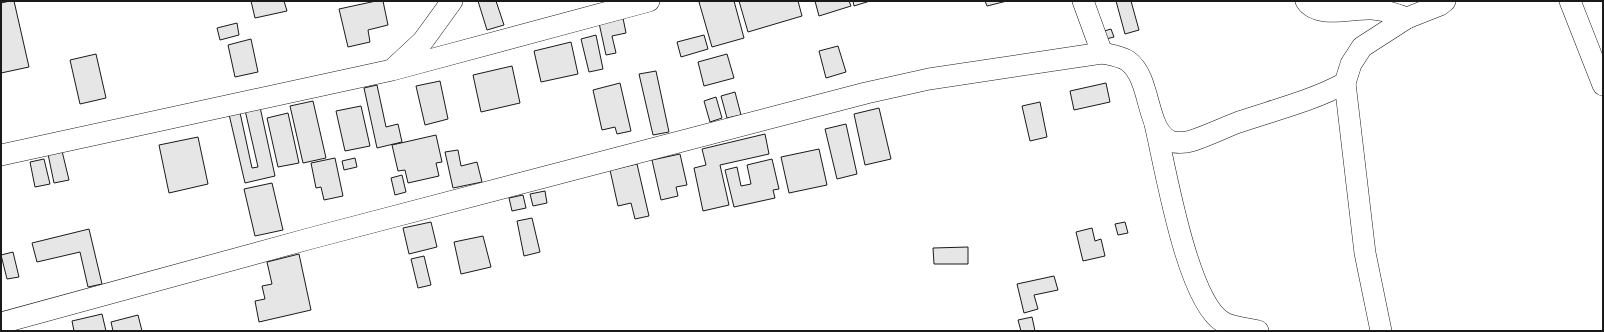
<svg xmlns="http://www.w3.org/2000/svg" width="1604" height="332" font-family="Barlow,sans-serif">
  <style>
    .building { fill: #e6e6e6; stroke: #1a1a1a }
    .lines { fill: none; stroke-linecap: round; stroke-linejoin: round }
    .minor-casing { stroke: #1a1a1a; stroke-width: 22 }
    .minor { stroke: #fff; stroke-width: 21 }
  </style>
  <rect width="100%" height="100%" fill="#fff"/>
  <!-- building -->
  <g class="building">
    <polygon points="10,1 14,1 29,67 1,73 1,3"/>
    <polygon points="251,1 284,1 287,11 255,18"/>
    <polygon points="376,1 383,1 388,25 368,30 370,42 348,47 339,9"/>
    <polygon points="478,1 496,1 504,25 487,30"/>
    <polygon points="702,1 734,1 744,38 712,47 699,2"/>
    <polygon points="739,1 798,1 802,16 748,32"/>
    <polygon points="815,1 849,1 851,6 819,16"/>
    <polygon points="853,1 870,1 854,6"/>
    <polygon points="985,1 1007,1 987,6"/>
    <polygon points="1116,1 1131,1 1139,30 1125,34"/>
    <polygon points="623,18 626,33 612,36 616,53 606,55 599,23"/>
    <polygon points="237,23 239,35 220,40 217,28"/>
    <polygon points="1111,29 1114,37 1106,39 1104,31"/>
    <polygon points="596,35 603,69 589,72 581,39"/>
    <polygon points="704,35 708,49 681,57 677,42"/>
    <polygon points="251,39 258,72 235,77 228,45"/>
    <polygon points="571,42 578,74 541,82 534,51"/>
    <polygon points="838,46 846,72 826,78 819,51"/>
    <polygon points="96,54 106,98 80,104 70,60"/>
    <polygon points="727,54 734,78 704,86 698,62"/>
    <polygon points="512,66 520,103 481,112 473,75"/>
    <polygon points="656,71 669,132 653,135 639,74"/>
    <polygon points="440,81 448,119 425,125 416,86"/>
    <polygon points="620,83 631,131 617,134 615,127 602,130 593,90"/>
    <polygon points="1106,83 1110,102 1074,110 1070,91"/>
    <polygon points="377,85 386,127 398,124 402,142 377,148 364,88"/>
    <polygon points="735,92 741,115 727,118 721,96"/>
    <polygon points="716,97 722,118 710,122 704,101"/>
    <polygon points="313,101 326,158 303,163 290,106"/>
    <polygon points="1040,102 1047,137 1030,141 1022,106"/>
    <polygon points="361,106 370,146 345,151 336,111"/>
    <polygon points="260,107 275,176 245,183 228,110 239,108 252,168 258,167 245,110"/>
    <polygon points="879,108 891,159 865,165 854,114"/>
    <polygon points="288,113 299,163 278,167 267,118"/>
    <polygon points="846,124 857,174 837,179 825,129"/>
    <polygon points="765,134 769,154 720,165 729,205 703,211 694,168 706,165 702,149"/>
    <polygon points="436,135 442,162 436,163 439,176 408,183 405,170 398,171 392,145"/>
    <polygon points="198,137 208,184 169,193 159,145"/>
    <polygon points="819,149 827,185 789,193 781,157"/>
    <polygon points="458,150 461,166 477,162 482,182 453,188 445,152"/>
    <polygon points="62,151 69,180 54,183 48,154"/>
    <polygon points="680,154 687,185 676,187 678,196 661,200 652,160"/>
    <polygon points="335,158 343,196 324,200 321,187 316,188 311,163"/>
    <polygon points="355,158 357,167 344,170 342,161"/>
    <polygon points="44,159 50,184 35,187 30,162"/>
    <polygon points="772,159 779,189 773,190 775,198 734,207 725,170 737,167 741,186 751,184 747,165"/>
    <polygon points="637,164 649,216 635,219 631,203 618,206 610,170"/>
    <polygon points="402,175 406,192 395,195 391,178"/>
    <polygon points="272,183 283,230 255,236 244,189"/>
    <polygon points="545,191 547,203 533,206 530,194"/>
    <polygon points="523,195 526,208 512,211 509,198"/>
    <polygon points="532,218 540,252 524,256 517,221"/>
    <polygon points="431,222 437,247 409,254 403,228"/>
    <polygon points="1125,222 1128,233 1118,235 1115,224"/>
    <polygon points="1092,228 1095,241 1101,239 1105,256 1083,261 1076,232"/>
    <polygon points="89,229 102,284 88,287 80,252 37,262 32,243"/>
    <polygon points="483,236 491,267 461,274 454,242"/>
    <polygon points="968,247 968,264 934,264 933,248"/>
    <polygon points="13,252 19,277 7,279 1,255"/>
    <polygon points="299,254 311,310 259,322 255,301 265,299 262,286 272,284 267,262"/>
    <polygon points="424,256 431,285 418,288 411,259"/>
    <polygon points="1054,276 1058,290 1034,295 1038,309 1024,313 1017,284"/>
    <polygon points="102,314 106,331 74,331 72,321"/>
    <polygon points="138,315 142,331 113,331 111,322"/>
    <polygon points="1032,317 1035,331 1021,331 1018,320"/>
  </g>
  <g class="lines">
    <!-- minor casing -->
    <g class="minor-casing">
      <g id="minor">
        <polyline points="1083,1 1102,53"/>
        <path d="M1306,1C1318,19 1352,8 1371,9C1383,9 1395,14 1407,18"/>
        <polyline points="1570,1 1603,85"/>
        <polyline points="394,68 423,41 452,1"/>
        <polyline points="1345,83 1365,253 1381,331"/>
        <path d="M1155,124C1165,166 1187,301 1223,322C1233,328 1247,328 1258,331"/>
        <polyline points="1,155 392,70 649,1"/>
        <path d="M1,323L312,238L866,93L929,79L1102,53C1111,55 1120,56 1128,61C1152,79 1145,129 1170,141C1175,143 1185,143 1191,141C1207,136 1223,128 1239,122C1274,110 1312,101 1345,83L1351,64L1362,47L1407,18L1440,5L1445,1"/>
      </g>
    </g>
    <!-- minor -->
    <use href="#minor" class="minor"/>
  </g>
  <!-- border -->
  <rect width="1604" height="332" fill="none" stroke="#1a1a1a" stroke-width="4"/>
</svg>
